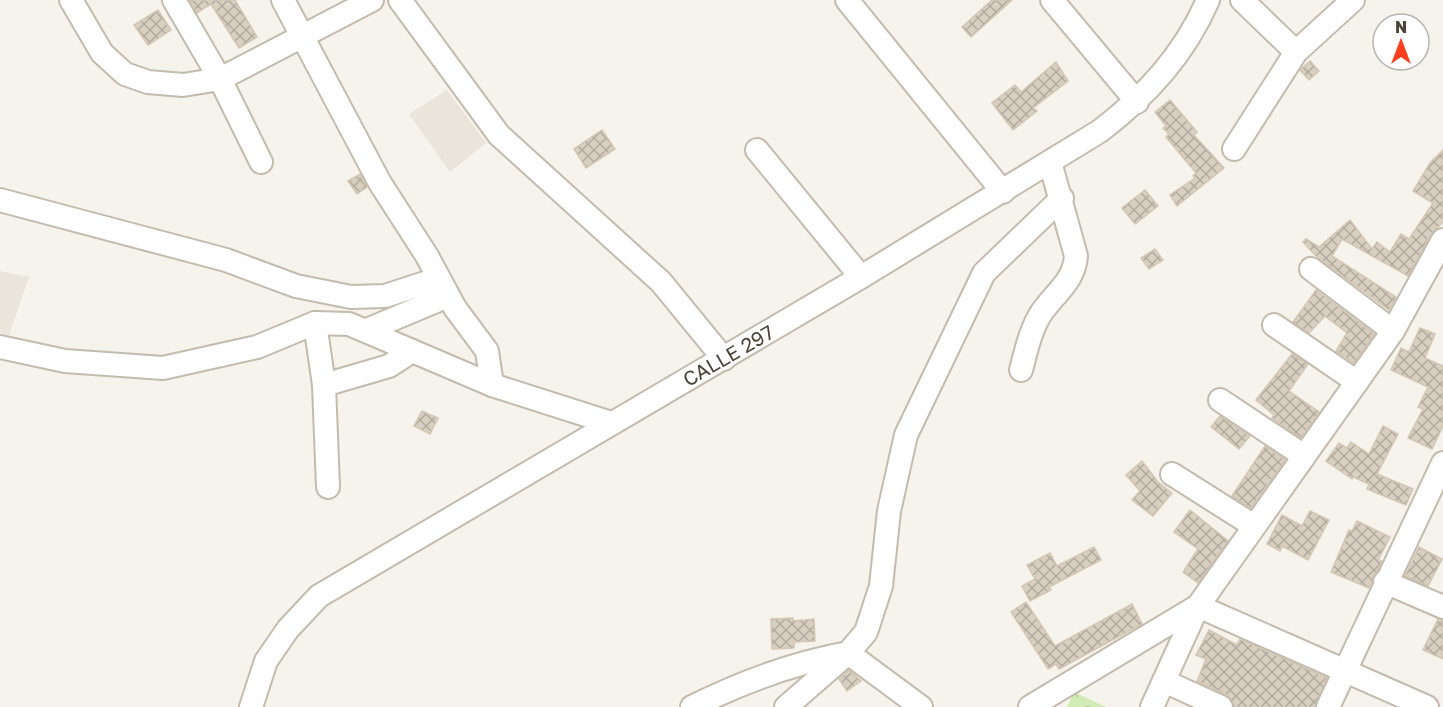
<svg xmlns="http://www.w3.org/2000/svg" width="1443" height="707" font-family="'Golos Text',sans-serif">
  <style>
    .residential { fill: #eae5da }
    .park { fill: url(#park-crowns) }
    .building { fill: url(#building-cross-hatch); stroke: #d3c7b4; stroke-width: 1.5 }
    .lines { fill: none; stroke-linecap: round; stroke-linejoin: round }
    .minor-casing { stroke: #c2bbae; stroke-width: 26 }
    .minor { stroke: #fff; stroke-width: 22 }
    .labels { text-anchor: middle; dominant-baseline: central; stroke-width: 5; stroke-linejoin: round; paint-order: stroke }
    .street-label { font-size: 20px; fill: #4b4439; stroke: #fff }
  </style>
  <defs>
    <pattern id="park-crowns" width="20" height="18" patternUnits="userSpaceOnUse" patternTransform="scale(1.5)"><rect width="20" height="18" fill="#d2eab5"/><path d="M2 6a3 3 0 1 1 6 0M12 15a3 3 0 1 1 6 0" fill="none" stroke="#b6ca9c"/></pattern>
    <pattern id="building-cross-hatch" width="8" height="8" patternUnits="userSpaceOnUse" patternTransform="scale(1.5)"><rect width="8" height="8" fill="#d8cfc1"/><path d="M0 0l8 8M0 8l8-8" fill="none" stroke="#b1aa9e"/></pattern>
  </defs>
  <rect width="100%" height="100%" fill="#f6f3ec"/>
  <!-- residential -->
  <g class="residential">
    <polygon points="447,90 486,143 450,172 409,114"/>
    <polygon points="0,271 29,277 9,335 0,333"/>
  </g>
  <!-- park -->
  <polygon class="park" points="1074,692 1106,707 1067,707"/>
  <!-- building -->
  <g class="building">
    <polygon points="190,0 235,0 257,37 239,48 211,4 197,13"/>
    <polygon points="992,0 1012,0 971,37 962,27"/>
    <polygon points="158,10 171,30 148,45 134,25"/>
    <polygon points="1310,61 1319,71 1309,80 1300,70"/>
    <polygon points="1056,62 1068,81 1033,108 1037,111 1013,130 992,103 1015,85 1021,92"/>
    <polygon points="1170,100 1197,132 1194,135 1224,168 1177,206 1170,195 1195,178 1193,176 1196,173 1166,137 1169,134 1163,128 1166,126 1155,112"/>
    <polygon points="602,130 615,149 586,168 574,149"/>
    <polygon points="1443,150 1443,222 1431,234 1408,276 1342,239 1332,256 1396,297 1389,310 1317,257 1303,242 1306,239 1319,247 1350,220 1372,249 1377,242 1390,252 1401,234 1409,239 1433,203 1413,191 1430,163"/>
    <polygon points="360,174 367,187 357,194 348,181"/>
    <polygon points="1145,190 1158,206 1135,224 1122,208"/>
    <polygon points="1155,249 1163,260 1149,269 1141,258"/>
    <polygon points="1316,290 1374,334 1354,363 1336,351 1347,333 1325,316 1309,333 1293,322"/>
    <polygon points="1420,328 1435,334 1425,358 1443,366 1443,426 1432,449 1408,438 1423,409 1418,407 1428,387 1391,370 1401,348 1409,352"/>
    <polygon points="1292,354 1308,364 1289,391 1319,412 1301,438 1272,418 1274,415 1256,400"/>
    <polygon points="422,411 438,418 430,434 414,426"/>
    <polygon points="1220,416 1250,436 1239,449 1211,427"/>
    <polygon points="1383,426 1398,434 1377,474 1413,489 1406,505 1367,489 1369,484 1353,477 1352,479 1326,461 1339,443 1347,448 1351,442 1369,454"/>
    <polygon points="1265,446 1285,460 1251,508 1232,496"/>
    <polygon points="1142,461 1158,482 1172,493 1153,516 1132,500 1140,491 1126,475"/>
    <polygon points="1190,510 1228,541 1198,583 1183,572 1198,549 1174,532"/>
    <polygon points="1310,511 1329,520 1308,560 1282,546 1280,551 1267,544 1282,515 1302,526"/>
    <polygon points="1357,521 1390,537 1378,560 1382,561 1369,588 1331,572 1349,530 1352,531"/>
    <polygon points="1094,547 1101,560 1049,587 1051,590 1030,601 1022,586 1035,579 1027,565 1050,553 1057,566"/>
    <polygon points="1419,547 1442,559 1428,586 1405,576"/>
    <polygon points="1026,602 1055,646 1132,604 1142,624 1059,669 1056,664 1048,669 1011,612"/>
    <polygon points="793,618 793,621 814,619 815,641 794,642 794,648 772,649 771,619"/>
    <polygon points="1438,619 1443,620 1443,659 1423,650"/>
    <polygon points="1209,630 1237,645 1240,639 1327,678 1315,707 1234,707 1227,695 1197,681 1206,659 1196,655"/>
    <polygon points="849,670 861,681 847,691 839,679"/>
  </g>
  <g class="lines">
    <!-- minor casing -->
    <g class="minor-casing">
      <g id="minor">
        <polyline points="71,0 102,53 125,74 148,82 183,85 220,79 372,0"/>
        <polyline points="174,0 220,79 261,162"/>
        <polyline points="283,0 380,183 427,256 455,308 487,351 492,385"/>
        <polyline points="400,0 499,135 661,282 724,359"/>
        <polyline points="847,0 1003,192"/>
        <polyline points="1052,0 1137,102"/>
        <polyline points="1242,0 1296,52"/>
        <polyline points="1234,149 1296,52 1353,0"/>
        <polyline points="757,150 861,277"/>
        <polyline points="0,200 226,260 296,286 351,297 385,296 437,279"/>
        <polyline points="1311,269 1393,331"/>
        <polyline points="315,323 324,385 328,487"/>
        <polyline points="1274,325 1357,382"/>
        <polyline points="367,330 448,296"/>
        <polyline points="0,347 65,361 163,368 257,347 315,323 349,324 492,385 611,423"/>
        <path d="M1021,370C1026,351 1030,332 1040,315C1053,294 1074,283 1076,256L1050,162"/>
        <polyline points="324,385 389,366 412,351"/>
        <polyline points="1220,400 1304,456"/>
        <polyline points="1172,474 1254,526"/>
        <polyline points="1385,582 1443,607"/>
        <polyline points="1164,681 1221,707"/>
        <path d="M251,707L266,661L288,629L319,596L861,277L1100,131C1147,95 1184,55 1208,0"/>
        <path d="M692,707C742,682 793,663 848,653L866,632L881,586L889,511L906,435L984,273L1062,198"/>
        <polyline points="786,707 848,653 921,707"/>
        <polyline points="1030,707 1198,606 1427,707"/>
        <polyline points="1152,707 1198,606 1393,331 1443,240"/>
        <polyline points="1328,707 1443,463"/>
      </g>
    </g>
    <!-- minor -->
    <use href="#minor" class="minor"/>
  </g>
  <g class="labels">
    <!-- street labels -->
    <g class="street-label">
      <text transform="translate(728 355) rotate(-30)">CALLE 297</text>
    </g>
  </g>
  <!-- north arrow -->
  <g transform="translate(1401 42)"><circle r="28" fill="#ffffff" stroke="#b7b4b0" stroke-width="1.5"/>
  <path d="M0-4.5L10 22L0 15L-10 22Z" fill="#fc3f1d"/>
  <text y="-9" font-size="16" font-weight="bold" text-anchor="middle" fill="#4b4439">N</text>
  </g>
</svg>
